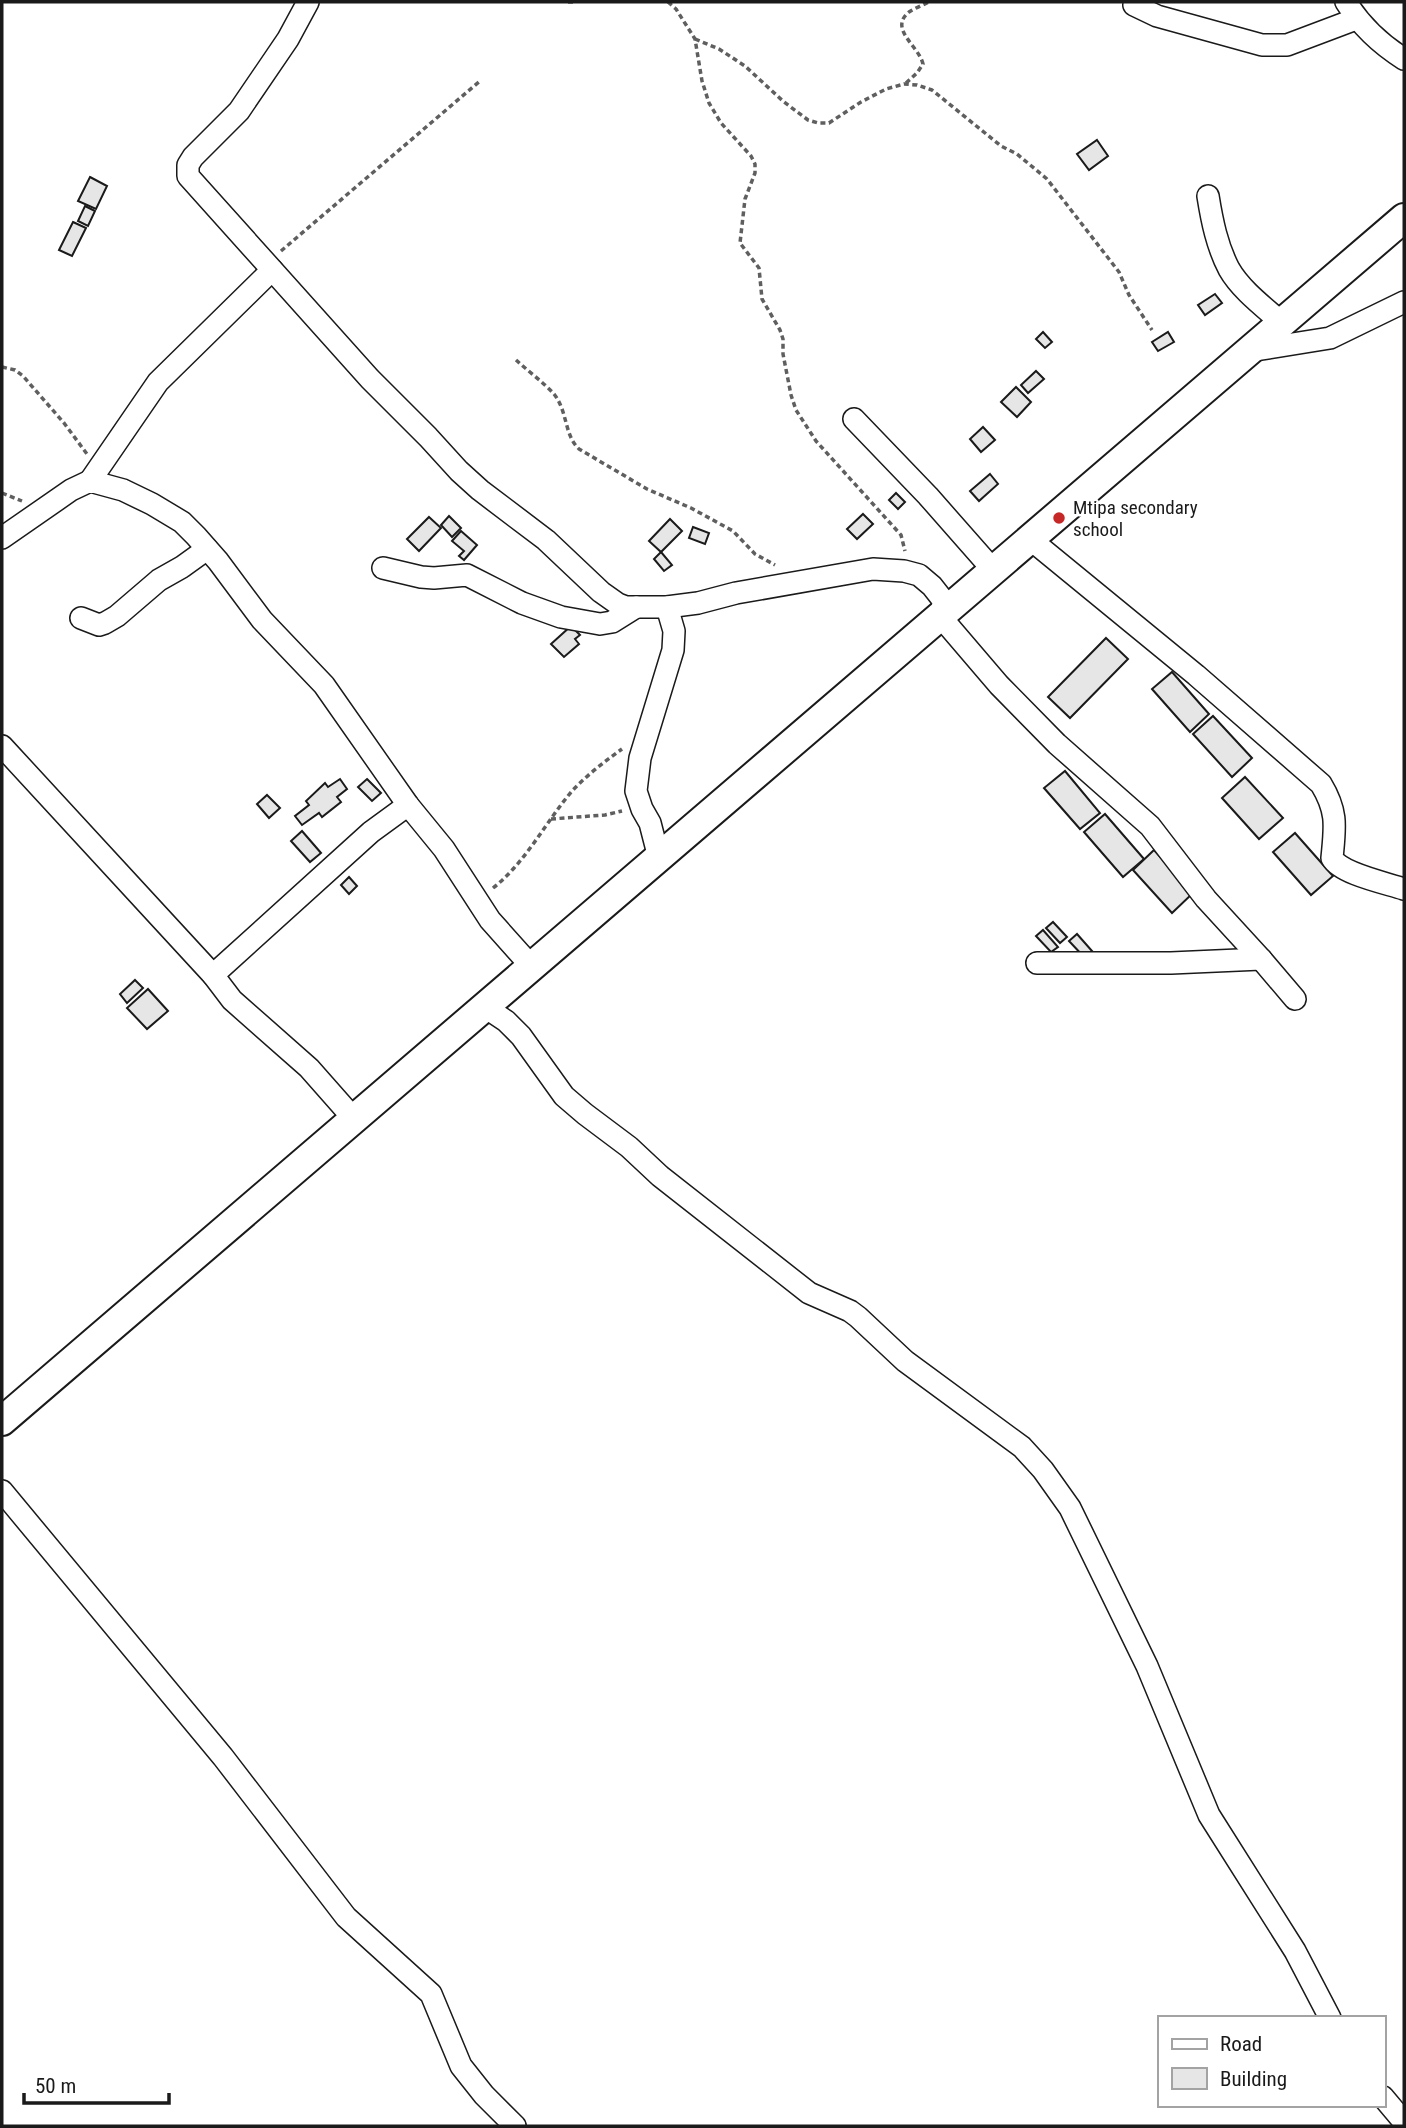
<svg xmlns="http://www.w3.org/2000/svg" width="1406" height="2128" font-family="'Roboto Condensed',sans-serif">
  <style>
    .building { fill: #e6e6e6; stroke: #1a1a1a; stroke-width: 2 }
    .lines { fill: none; stroke-linecap: round; stroke-linejoin: round }
    .minor-casing { stroke: #1a1a1a; stroke-width: 24 }
    .major-casing { stroke: #1a1a1a; stroke-width: 32 }
    .path { stroke: #5f5f5f; stroke-width: 3.5; stroke-dasharray: 5 3.5; stroke-linecap: butt }
    .minor { stroke: #fff; stroke-width: 21 }
    .major { stroke: #fff; stroke-width: 28 }
    .poi-dot { fill: #c62828; stroke: #fff; stroke-width: 2.5 }
    .labels { text-anchor: middle; dominant-baseline: central; stroke-width: 5; stroke-linejoin: round; paint-order: stroke }
    .poi-label { font-size: 19px; fill: #1a1a1a; stroke: #fff; text-anchor: start }
  </style>
  <rect width="100%" height="100%" fill="#fff"/>
  <!-- building -->
  <g class="building">
    <polygon points="1097,140 1108,156 1089,170 1077,154"/>
    <polygon points="90,177 107,186 96,209 78,201"/>
    <polygon points="85,206 95,211 88,226 78,221"/>
    <polygon points="73,222 86,228 72,256 59,250"/>
    <polygon points="1215,294 1222,303 1205,315 1198,305"/>
    <polygon points="1043,332 1052,342 1045,348 1036,339"/>
    <polygon points="1168,332 1174,342 1158,351 1152,342"/>
    <polygon points="1036,371 1044,379 1028,393 1021,385"/>
    <polygon points="1016,387 1031,402 1017,417 1001,402"/>
    <polygon points="983,427 995,440 981,452 970,439"/>
    <polygon points="990,474 998,484 979,501 970,491"/>
    <polygon points="896,493 905,502 898,509 889,500"/>
    <polygon points="863,514 873,524 857,539 847,529"/>
    <polygon points="449,516 461,528 452,537 441,525"/>
    <polygon points="429,517 441,528 419,551 407,539"/>
    <polygon points="670,519 682,531 661,552 649,541"/>
    <polygon points="693,527 709,533 705,544 689,538"/>
    <polygon points="461,531 477,545 464,560 459,556 464,551 452,541"/>
    <polygon points="661,552 672,565 664,571 654,559"/>
    <polygon points="571,626 580,635 575,639 579,644 564,657 551,644"/>
    <polygon points="1106,638 1128,659 1070,718 1048,697"/>
    <polygon points="1172,672 1209,714 1190,732 1152,689"/>
    <polygon points="1213,716 1252,758 1232,777 1193,734"/>
    <polygon points="1065,771 1100,813 1080,829 1044,788"/>
    <polygon points="1245,777 1283,818 1259,839 1222,798"/>
    <polygon points="340,779 347,789 337,797 341,802 322,817 319,813 302,825 295,816 309,805 306,801 325,783 328,787"/>
    <polygon points="367,779 381,793 372,801 358,787"/>
    <polygon points="267,795 280,808 269,818 257,804"/>
    <polygon points="1105,814 1144,859 1123,877 1084,832"/>
    <polygon points="302,831 321,853 310,862 291,841"/>
    <polygon points="1295,833 1333,876 1311,895 1273,852"/>
    <polygon points="1154,850 1193,893 1172,913 1133,870"/>
    <polygon points="349,877 357,886 349,894 341,885"/>
    <polygon points="1053,922 1067,937 1060,943 1046,928"/>
    <polygon points="1043,930 1058,947 1051,952 1036,936"/>
    <polygon points="1077,934 1092,951 1085,958 1069,941"/>
    <polygon points="135,980 143,988 127,1003 120,994"/>
    <polygon points="148,989 168,1011 147,1029 127,1008"/>
  </g>
  <g class="lines">
    <!-- minor casing -->
    <g class="minor-casing">
      <g id="minor">
        <polyline points="308,2 288,39 239,111 193,157 188,165 188,176 370,379 428,437 459,471 480,490 546,540 601,592 618,604 626,607 667,607 698,603 736,593 873,569 904,571 919,575 932,586 943,600 942,615"/>
        <path d="M1346,2C1361,26 1380,44 1404,59"/>
        <polyline points="1134,5 1157,16 1262,45 1287,45 1356,19"/>
        <path d="M1208,196C1212,221 1217,246 1229,269C1241,290 1264,307 1282,323"/>
        <polyline points="1249,351 1330,338 1404,302"/>
        <polyline points="854,419 928,496 994,571"/>
        <polyline points="90,481 158,382 272,270"/>
        <polyline points="2,538 71,490 90,481 123,490 152,504 182,522 196,536 218,561 262,620 324,685 408,805 444,849 490,920 532,967"/>
        <path d="M1030,539L1196,675L1321,784C1338,812 1335,827 1332,858C1341,874 1386,883 1404,889"/>
        <polyline points="383,568 421,577 434,578 467,575 522,603 561,617 600,624 612,622 636,607"/>
        <polyline points="940,616 999,685 1057,744 1150,826 1206,899 1261,959 1295,999"/>
        <polyline points="81,618 99,625 105,623 117,616 159,580 182,567 207,549"/>
        <polyline points="2,746 213,975 232,1000 309,1068 354,1119"/>
        <polyline points="659,858 650,823 642,809 636,791 640,758 673,650 674,631 667,607"/>
        <polyline points="1037,963 1171,963 1261,959"/>
        <polyline points="213,975 371,832 408,805"/>
        <polyline points="485,1007 506,1021 521,1036 564,1096 585,1114 629,1147 660,1176 809,1293 850,1311 858,1317 905,1361 1022,1447 1043,1470 1070,1508 1147,1666 1209,1815 1295,1951 1330,2018"/>
        <polyline points="2,1491 223,1757 346,1917 431,1994 461,2066 484,2095 515,2126"/>
        <polyline points="1383,2097 1404,2122"/>
      </g>
    </g>
    <!-- major casing -->
    <g class="major-casing">
      <polyline id="major" points="2,1421 1404,218"/>
    </g>
    <!-- path -->
    <g class="path">
      <polyline points="568,2 575,2"/>
      <polyline points="668,2 676,9 695,39 702,81 709,103 721,123 751,156 755,164 755,173 745,199 740,243 759,268 762,299 780,330 783,339 783,354 791,395 796,410 816,441 901,535 905,551"/>
      <polyline points="695,39 719,49 745,66 784,102 808,120 818,123 829,123 861,102 886,89 904,84 917,85 932,90 1001,146 1017,154 1047,179 1119,272 1129,295 1152,330"/>
      <path d="M906,83L917,73L923,64C919,46 888,29 909,12C915,8 923,5 929,2"/>
      <polyline points="281,251 480,81"/>
      <path d="M516,360C528,371 543,382 554,394C568,412 564,435 579,449L647,489L691,508L733,531L755,554L775,565"/>
      <polyline points="2,367 15,370 23,376 64,423 87,454"/>
      <polyline points="2,493 22,501"/>
      <polyline points="551,819 605,815 622,811"/>
      <path d="M493,888C526,862 545,823 572,791C587,775 604,762 622,749"/>
    </g>
    <!-- minor -->
    <use href="#minor" class="minor"/>
    <!-- major -->
    <use href="#major" class="major"/>
  </g>
  <!-- markers -->
  <circle class="poi-dot" cx="1059" cy="518" r="7"/>
  <g class="labels">
    <!-- poi labels -->
    <g class="poi-label">
      <text x="1073" y="507">Mtipa secondary<tspan x="1073" dy="22">school</tspan></text>
    </g>
  </g>
  <!-- border -->
  <rect width="1406" height="2128" fill="none" stroke="#1a1a1a" stroke-width="7"/>
  <!-- legend -->
  <rect x="1158" y="2016" width="228" height="91" fill="#ffffff" stroke="#a3a3a3" stroke-width="2"/>
  <rect x="1172" y="2039" width="35" height="10" fill="#ffffff" stroke="#a3a3a3" stroke-width="2"/>
  <text x="1220" y="2051" font-size="21" fill="#1a1a1a">Road</text>
  <rect x="1172" y="2068" width="35" height="21" fill="#e6e6e6" stroke="#a3a3a3" stroke-width="2"/>
  <text x="1220" y="2086" font-size="21" fill="#1a1a1a">Building</text>
  <!-- scale -->
  <path d="M24 2093v10h145v-10" fill="none" stroke="#1a1a1a" stroke-width="3.5"/>
  <text x="35" y="2093" font-size="21" fill="#1a1a1a" stroke="#ffffff" stroke-width="5" paint-order="stroke">50 m</text>
</svg>
